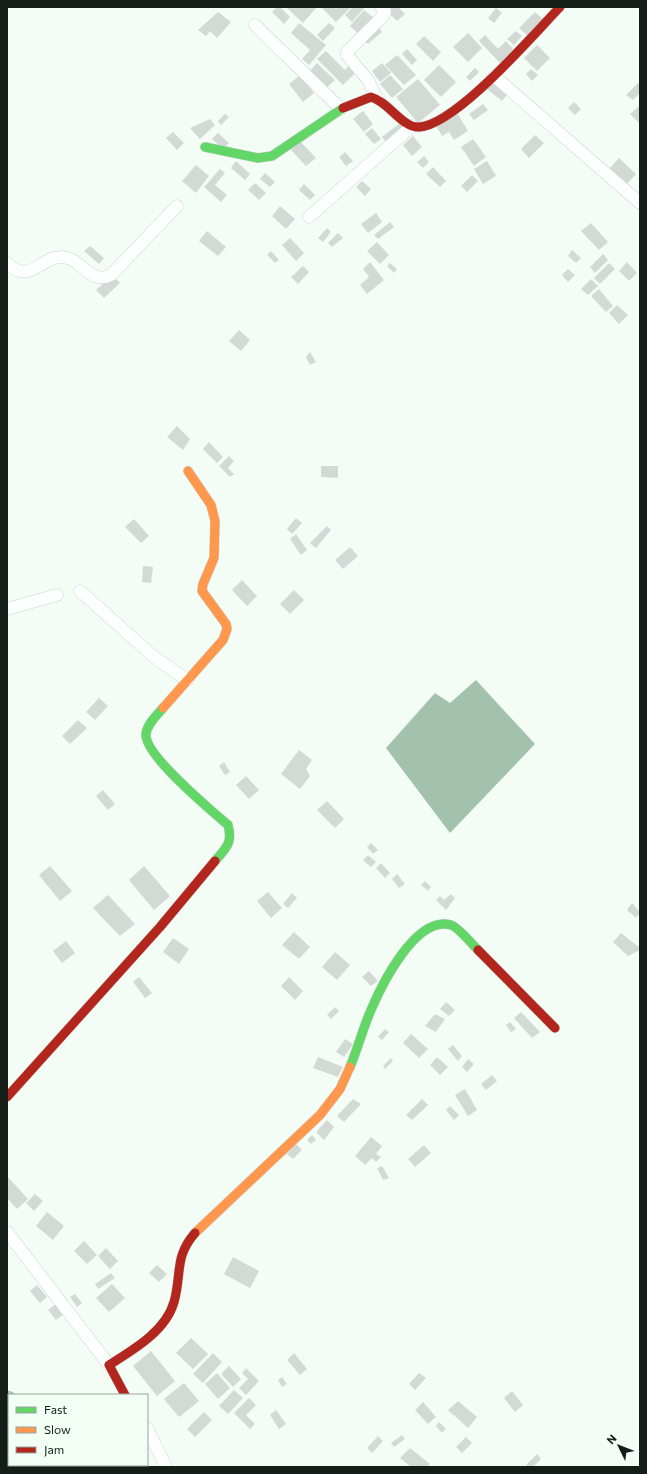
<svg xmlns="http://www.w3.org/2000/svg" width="647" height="1474" font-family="Commissioner,sans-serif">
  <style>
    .water { fill: #a3c2ad }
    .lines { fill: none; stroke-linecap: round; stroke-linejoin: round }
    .river { stroke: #a3c2ad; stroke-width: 21 }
    .building { fill: #d3dad5 }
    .street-casing { stroke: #ccd4ce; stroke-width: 13 }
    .fast-casing { stroke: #ccd4ce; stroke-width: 10 }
    .slow-casing { stroke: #ccd4ce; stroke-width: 10 }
    .jam-casing { stroke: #ccd4ce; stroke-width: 10 }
    .street { stroke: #fdfffe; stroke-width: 12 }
    .fast { stroke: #63d668; stroke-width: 9 }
    .slow { stroke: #ff974d; stroke-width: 9 }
    .jam { stroke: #b3261e; stroke-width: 9 }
  </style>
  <rect width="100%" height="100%" fill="#f4fcf6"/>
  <!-- water -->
  <polygon class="water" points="476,680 535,744 450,833 386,748 435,693 450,703"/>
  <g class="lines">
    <!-- river -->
    <g class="river">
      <polyline points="7,1401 9,1405"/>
      <polyline points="40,1465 41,1467"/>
    </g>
  </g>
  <!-- building -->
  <g class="building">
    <polygon points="277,7 280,7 290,17 284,24 272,12"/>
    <polygon points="286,7 317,7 303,23"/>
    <polygon points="321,7 351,7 336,22"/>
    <polygon points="353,7 365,7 352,22 345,15"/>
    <polygon points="383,7 398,7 405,14 397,21"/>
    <polygon points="496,8 502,13 494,23 488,18"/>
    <polygon points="364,10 375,19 360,35 350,26"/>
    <polygon points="218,12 231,22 217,38 210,31 206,36 198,30"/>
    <polygon points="535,12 545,21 529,37 519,28"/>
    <polygon points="299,23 326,45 309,65 302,59 310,50 291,33"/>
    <polygon points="329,23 335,28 323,41 317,35"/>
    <polygon points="377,25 382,32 368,44 362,38"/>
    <polygon points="516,31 522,36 514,45 507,39"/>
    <polygon points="468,33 482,48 468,62 453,47"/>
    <polygon points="485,35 498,49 506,41 513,49 502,65 479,41"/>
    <polygon points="424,36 441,52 433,61 416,44"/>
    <polygon points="537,45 550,58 537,71 524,58"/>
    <polygon points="407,49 417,60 412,65 402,54"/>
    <polygon points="326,51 345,70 350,65 357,71 343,85 317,59"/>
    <polygon points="397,55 416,75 404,85 385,65"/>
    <polygon points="317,63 335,80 324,90 308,73"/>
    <polygon points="382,63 391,73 380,82 372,71"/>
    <polygon points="439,65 456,82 441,97 424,80"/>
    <polygon points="475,68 479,72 470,81 466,77"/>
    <polygon points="531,69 538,75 532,81 526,74"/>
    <polygon points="300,75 314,93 303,102 289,84"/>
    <polygon points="390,75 403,89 392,98 380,84"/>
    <polygon points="418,79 440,105 418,123 396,97"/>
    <polygon points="495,80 509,92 502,101 487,89"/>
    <polygon points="638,83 640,85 640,93 633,100 626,95"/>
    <polygon points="574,102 581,109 575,115 568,108"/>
    <polygon points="483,104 488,110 474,120 469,114"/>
    <polygon points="638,107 640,108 640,124 630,114"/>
    <polygon points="363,111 373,124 364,132 353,119"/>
    <polygon points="456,111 468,131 454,140 449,132 442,136 435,124"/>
    <polygon points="225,114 229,117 221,125 218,121"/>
    <polygon points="210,119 215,125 200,139 190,128"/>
    <polygon points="400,123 404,128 386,142 382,137"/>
    <polygon points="372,128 381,139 374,144 365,134"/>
    <polygon points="173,132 184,143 177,150 166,138"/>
    <polygon points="218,133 229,143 223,149 212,139"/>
    <polygon points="535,135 544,143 529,158 521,149"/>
    <polygon points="413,136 422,147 412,156 403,145"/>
    <polygon points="473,139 486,157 474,166 461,147"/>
    <polygon points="300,141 316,158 306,166 291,150"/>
    <polygon points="345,152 353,161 346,166 339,157"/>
    <polygon points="424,156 429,162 423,168 417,162"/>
    <polygon points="619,158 636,174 625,186 608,170"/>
    <polygon points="236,161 250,174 245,180 231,168"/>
    <polygon points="487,161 496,176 483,184 474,169"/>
    <polygon points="196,165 209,176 196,193 182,181"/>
    <polygon points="433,167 446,181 440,187 426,174"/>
    <polygon points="220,169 225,173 215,185 227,195 221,202 204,187"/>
    <polygon points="265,173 275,182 270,187 260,179"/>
    <polygon points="472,175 478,181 467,192 461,186"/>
    <polygon points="362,181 371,189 365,196 356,187"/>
    <polygon points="255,183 266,193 259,200 248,190"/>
    <polygon points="304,184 315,195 310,200 299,190"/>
    <polygon points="280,206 295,219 286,229 272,216"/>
    <polygon points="376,213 382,222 368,233 361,224"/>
    <polygon points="390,222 394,227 378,239 374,235"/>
    <polygon points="591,223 608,242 599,250 581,231"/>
    <polygon points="327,228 331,232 323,242 318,238"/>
    <polygon points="207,231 226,247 218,256 199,241"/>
    <polygon points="338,233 343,238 332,247 328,243"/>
    <polygon points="290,238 304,253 296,261 282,245"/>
    <polygon points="377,242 389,255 380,264 367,251"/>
    <polygon points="90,246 104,258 99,264 84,251"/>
    <polygon points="572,250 581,258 576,263 568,256"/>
    <polygon points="271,251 279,260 275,263 267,255"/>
    <polygon points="603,254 608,260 595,273 590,267"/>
    <polygon points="370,262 384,280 367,294 360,285 369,277 363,269"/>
    <polygon points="627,262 637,273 629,281 619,271"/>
    <polygon points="390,263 397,269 394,273 387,266"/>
    <polygon points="609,263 615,269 600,284 594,278"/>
    <polygon points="303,266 309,272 298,284 291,277"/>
    <polygon points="568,269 575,275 568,282 562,275"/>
    <polygon points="112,275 120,283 104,298 96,290"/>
    <polygon points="591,279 598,286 588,295 581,289"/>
    <polygon points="599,289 613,306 606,312 591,296"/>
    <polygon points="617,305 628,315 619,324 609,313"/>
    <polygon points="239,330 250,340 241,351 229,341"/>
    <polygon points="310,352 316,362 310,365 306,357"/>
    <polygon points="177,426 190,439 183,450 167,437"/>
    <polygon points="209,442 223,457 217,463 203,449"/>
    <polygon points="229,456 234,461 228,468 234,474 230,477 219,466"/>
    <polygon points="321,466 338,466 338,478 321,477"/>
    <polygon points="296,518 302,523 292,534 287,529"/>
    <polygon points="134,519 149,536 141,543 125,527"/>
    <polygon points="327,526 331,530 316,548 310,543"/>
    <polygon points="296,534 307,550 301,555 290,539"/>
    <polygon points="350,547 358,556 343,569 335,560"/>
    <polygon points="143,566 153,567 151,583 142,582"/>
    <polygon points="242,580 257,596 247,606 232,590"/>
    <polygon points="294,590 304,600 290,614 280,604"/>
    <polygon points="99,698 108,706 95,720 86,712"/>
    <polygon points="78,720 87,728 70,744 62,736"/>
    <polygon points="299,750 312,760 306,769 310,776 300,789 281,774"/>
    <polygon points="224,762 230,772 225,775 219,766"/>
    <polygon points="246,776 259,790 249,799 236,785"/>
    <polygon points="103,790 115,804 108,810 96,796"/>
    <polygon points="327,801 344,819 335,828 317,810"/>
    <polygon points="371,843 378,850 373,854 367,847"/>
    <polygon points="368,855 376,862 371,867 363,860"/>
    <polygon points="381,863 390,873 385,878 376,868"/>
    <polygon points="50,866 72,891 60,901 39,875"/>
    <polygon points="144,866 170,896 154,910 129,880"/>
    <polygon points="397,874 405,884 399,888 392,879"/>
    <polygon points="425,881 431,887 428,891 421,885"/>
    <polygon points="268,892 282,908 271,918 257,901"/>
    <polygon points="292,893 297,898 288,908 283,904"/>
    <polygon points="451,894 455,898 446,910 436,900 440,896 444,900"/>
    <polygon points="108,895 135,924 120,936 93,908"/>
    <polygon points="632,903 640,912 636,918 627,910"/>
    <polygon points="294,932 310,947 299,959 282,945"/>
    <polygon points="621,933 640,948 640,950 628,956 613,942"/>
    <polygon points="173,938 189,949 179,964 163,952"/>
    <polygon points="66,941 75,953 62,963 53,951"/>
    <polygon points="335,952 350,965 337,980 322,967"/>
    <polygon points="369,971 378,981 371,986 362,977"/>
    <polygon points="139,977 152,993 145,998 133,982"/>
    <polygon points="289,977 303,991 295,1000 281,986"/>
    <polygon points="446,1002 455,1010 449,1016 440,1009"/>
    <polygon points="335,1007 339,1011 331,1019 327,1015"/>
    <polygon points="521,1012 540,1032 532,1038 514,1018"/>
    <polygon points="435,1014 445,1019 436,1032 425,1026"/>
    <polygon points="510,1022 516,1029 511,1032 506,1025"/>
    <polygon points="385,1029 389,1032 382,1040 378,1037"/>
    <polygon points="411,1034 428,1049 419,1058 403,1043"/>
    <polygon points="345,1039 353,1044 344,1057 336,1052"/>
    <polygon points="453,1045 462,1056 458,1061 448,1049"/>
    <polygon points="318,1057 343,1067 338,1077 313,1068"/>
    <polygon points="437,1057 448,1067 440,1075 430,1065"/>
    <polygon points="391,1058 393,1061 385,1069 383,1066"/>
    <polygon points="468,1059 474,1064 467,1072 462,1067"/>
    <polygon points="492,1075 497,1081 486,1090 481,1084"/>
    <polygon points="465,1089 477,1110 468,1116 455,1095"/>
    <polygon points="353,1099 361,1104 344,1122 337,1116"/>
    <polygon points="422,1099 428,1105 412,1120 406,1115"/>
    <polygon points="450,1106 459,1115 454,1120 446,1110"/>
    <polygon points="327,1120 334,1127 324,1140 316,1132"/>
    <polygon points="312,1135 316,1140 311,1144 307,1140"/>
    <polygon points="371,1137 382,1146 376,1154 381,1157 376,1162 372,1158 365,1165 355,1156"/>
    <polygon points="296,1144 302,1150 293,1159 287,1154"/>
    <polygon points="424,1145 431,1153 415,1167 408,1159"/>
    <polygon points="382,1166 389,1178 383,1180 377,1168"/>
    <polygon points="7,1176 28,1199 17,1209 7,1198"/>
    <polygon points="35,1194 43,1201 34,1211 26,1203"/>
    <polygon points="47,1212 64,1226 53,1240 36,1226"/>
    <polygon points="84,1241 97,1255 87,1264 74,1251"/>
    <polygon points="106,1248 118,1261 110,1269 98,1256"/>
    <polygon points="233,1257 259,1271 250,1288 224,1274"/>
    <polygon points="157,1265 167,1274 159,1282 149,1273"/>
    <polygon points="111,1273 115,1278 98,1289 95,1284"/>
    <polygon points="112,1284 125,1298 109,1312 96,1298"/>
    <polygon points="37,1285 47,1297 40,1303 30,1291"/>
    <polygon points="75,1294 82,1303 77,1307 70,1297"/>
    <polygon points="56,1304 64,1314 56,1320 48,1310"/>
    <polygon points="191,1338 208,1354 193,1369 176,1353"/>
    <polygon points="151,1351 175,1381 157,1396 133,1366"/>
    <polygon points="213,1353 222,1362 203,1383 193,1374"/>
    <polygon points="294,1353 307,1369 300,1375 287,1360"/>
    <polygon points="229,1366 241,1379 233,1387 221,1374"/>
    <polygon points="246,1368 259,1381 246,1395 239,1388 248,1379 242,1373"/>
    <polygon points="217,1373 230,1388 218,1399 205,1384"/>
    <polygon points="419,1373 426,1378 415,1390 409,1384"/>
    <polygon points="282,1377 287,1384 282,1387 278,1380"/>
    <polygon points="184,1383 199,1401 179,1417 164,1399"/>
    <polygon points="234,1390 243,1398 228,1414 219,1406"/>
    <polygon points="512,1391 523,1405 515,1412 504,1398"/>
    <polygon points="249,1398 256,1405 246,1415 255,1424 250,1429 234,1413"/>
    <polygon points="458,1401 477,1417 468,1428 448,1410"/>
    <polygon points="423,1402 436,1417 428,1424 415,1410"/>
    <polygon points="276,1410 286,1424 279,1429 270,1415"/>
    <polygon points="204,1412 212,1420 195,1437 187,1429"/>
    <polygon points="439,1422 446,1429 442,1433 436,1426"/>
    <polygon points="402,1435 405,1439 394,1447 391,1443"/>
    <polygon points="378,1436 383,1441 372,1453 367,1448"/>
    <polygon points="466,1437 472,1443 462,1453 456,1447"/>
    <polygon points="410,1448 430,1464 427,1467 411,1467 400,1458"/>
    <polygon points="537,1454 541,1459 533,1467 528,1467 526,1465"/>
  </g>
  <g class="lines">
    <!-- street casing -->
    <g class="street-casing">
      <g id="street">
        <polyline points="255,25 341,109"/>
        <polyline points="494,76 640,203"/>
        <polyline points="376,97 368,80 347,55 347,52 384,15 385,11 381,7"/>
        <polyline points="309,217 412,126"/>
        <path d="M7,263C30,286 40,256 62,257C82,258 90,286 111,275L177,206"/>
        <polyline points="80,591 154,657 187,680"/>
        <polyline points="7,609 57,595"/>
        <polyline points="7,1232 109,1365"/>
        <polyline points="147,1428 166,1467"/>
      </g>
    </g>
    <!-- fast casing -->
    <g class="fast-casing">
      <g id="fast">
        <polyline points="205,147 258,158 272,156 343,108"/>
        <path d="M163,708C157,715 147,724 146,734C144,755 212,811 228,825C233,843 226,848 215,861"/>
        <path d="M350,1067C358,1048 363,1028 371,1010C382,984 416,915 451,925C458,927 472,944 478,950"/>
      </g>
    </g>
    <!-- slow casing -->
    <g class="slow-casing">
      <g id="slow">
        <polyline points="163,708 223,640 227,629 226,624 202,591 203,584 214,558 215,521 211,505 188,471"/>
        <polyline points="195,1233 320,1115 340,1089 350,1067"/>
      </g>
    </g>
    <!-- jam casing -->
    <g class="jam-casing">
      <g id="jam">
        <path d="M343,108L371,97C389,102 402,128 419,127C456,125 533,35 560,7"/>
        <polyline points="478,950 555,1028"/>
        <polyline points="7,1097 160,927 215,861"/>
        <path d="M125,1395L109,1365C133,1350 166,1331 174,1302C182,1274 174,1257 195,1233"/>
      </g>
    </g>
    <!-- street -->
    <use href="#street" class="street"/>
    <!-- fast -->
    <use href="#fast" class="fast"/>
    <!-- slow -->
    <use href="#slow" class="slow"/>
    <!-- jam -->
    <use href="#jam" class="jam"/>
  </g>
  <!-- border -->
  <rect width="647" height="1474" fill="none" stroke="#151d18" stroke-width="16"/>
  <!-- legend -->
  <rect x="8" y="1394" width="140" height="72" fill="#f1fff5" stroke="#99a59d"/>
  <rect x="16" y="1407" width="20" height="6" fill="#63d668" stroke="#99a59d"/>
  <text x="44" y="1414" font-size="12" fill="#151d18">Fast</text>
  <rect x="16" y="1427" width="20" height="6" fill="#ff974d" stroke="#99a59d"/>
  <text x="44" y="1434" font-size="12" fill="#151d18">Slow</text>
  <rect x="16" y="1447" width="20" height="6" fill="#b3261e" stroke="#99a59d"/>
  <text x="44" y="1454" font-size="12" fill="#151d18">Jam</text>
  <!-- north arrow -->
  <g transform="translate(619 1446) rotate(313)" stroke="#f1fff5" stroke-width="3" paint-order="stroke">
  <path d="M0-3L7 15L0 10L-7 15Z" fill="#151d18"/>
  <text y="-6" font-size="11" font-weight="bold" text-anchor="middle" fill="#151d18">N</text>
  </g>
</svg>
